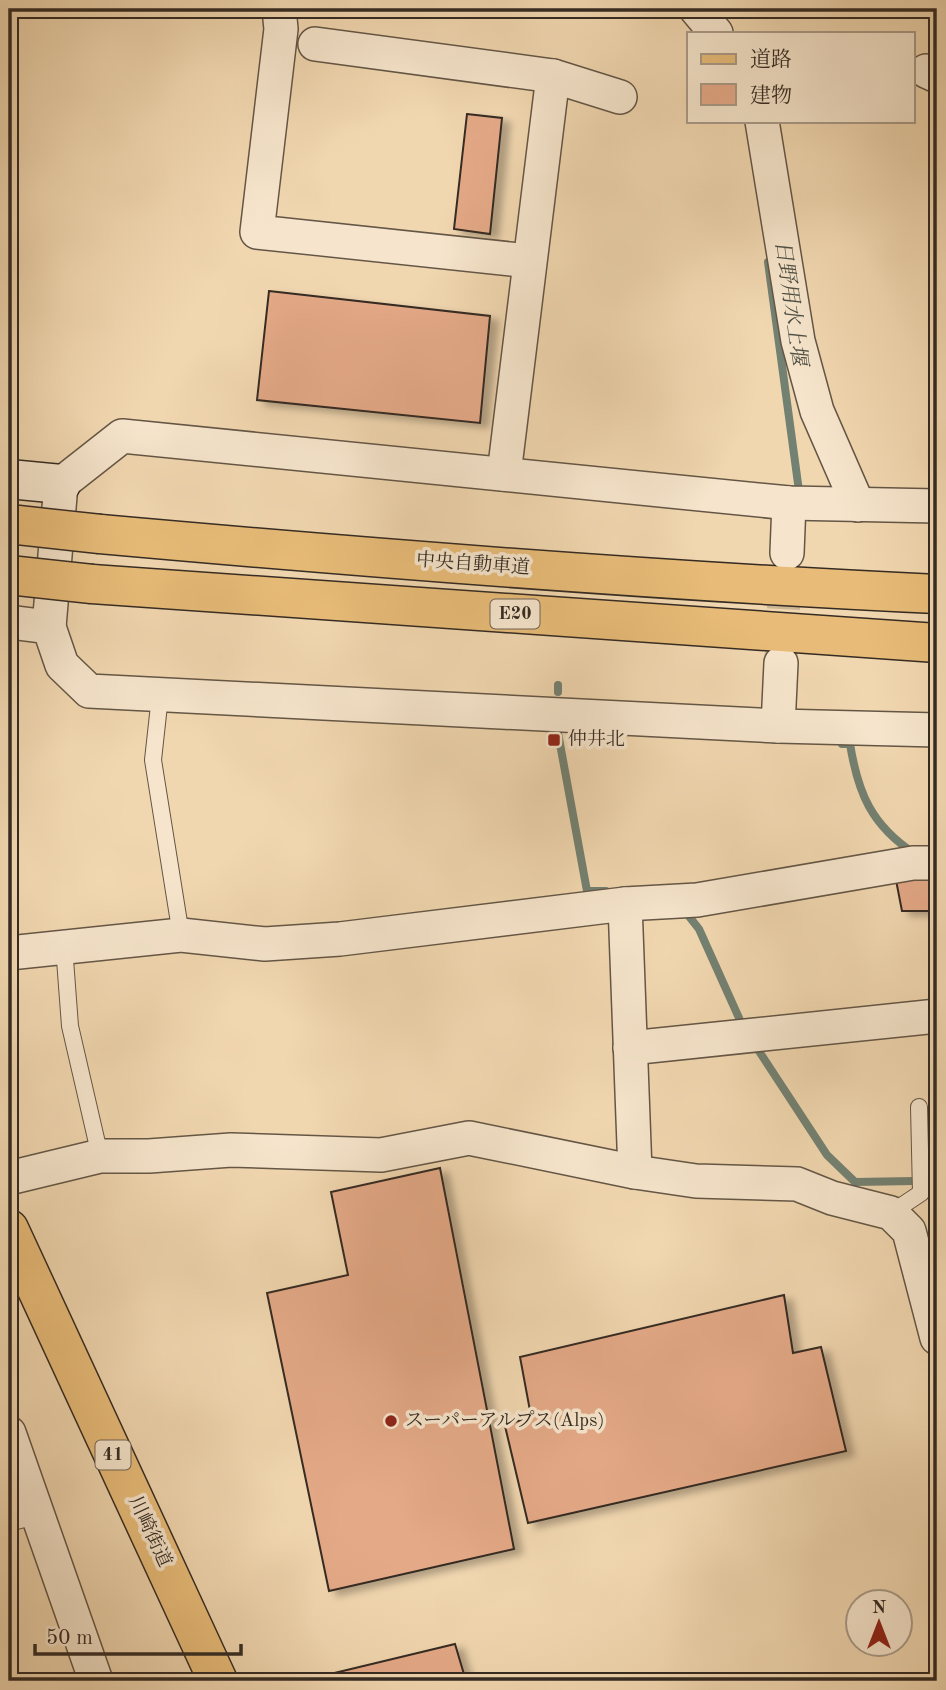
<svg xmlns="http://www.w3.org/2000/svg" width="946" height="1690" font-family="'Old Standard TT','Noto Serif JP',serif">
  <style>
    .lines { fill: none; stroke-linecap: round; stroke-linejoin: round }
    .stream { stroke: #738172; stroke-width: 8 }
    .building { fill: #e4a987; stroke: #352b23; stroke-width: 2; filter: url(#shadow) }
    .street-tunnel { stroke: #cbb594; stroke-width: 33; stroke-dasharray: 33 17; stroke-linecap: butt }
    .lane-casing { stroke: #645646; stroke-width: 18 }
    .street-casing { stroke: #645646; stroke-width: 36 }
    .secondary-casing { stroke: #352b23; stroke-width: 41 }
    .primary-casing { stroke: #352b23; stroke-width: 41 }
    .highway-casing { stroke: #352b23; stroke-width: 41 }
    .lane { stroke: #f6e5cc; stroke-width: 16 }
    .street { stroke: #f6e5cc; stroke-width: 33 }
    .secondary { stroke: #f6e5cc; stroke-width: 38 }
    .primary { stroke: #e8bc78; stroke-width: 38 }
    .highway { stroke: #e8bc78; stroke-width: 38 }
    .highway-bridge-casing { stroke: #352b23; stroke-width: 41; stroke-linecap: butt }
    .highway-bridge { stroke: #e8bc78; stroke-width: 38 }
    .poi-dot { fill: #8f2418; stroke: #f6e5cc; stroke-width: 2.5 }
    .labels { text-anchor: middle; dominant-baseline: central; stroke-width: 7; stroke-linejoin: round; paint-order: stroke }
    .shield { fill: #f6e5cc; stroke: #6f6356; stroke-width: 2 }
    .shield-label { font-size: 18px; font-weight: bold; fill: #352b23 }
    .street-label { font-size: 19px; fill: #352b23; stroke: #f6e5cc }
    .poi-label { font-size: 19px; fill: #352b23; stroke: #f6e5cc; text-anchor: start }
    .water-label { font-size: 21px; font-style: italic; fill: #4f4f44; stroke: #f6e5cc }
  </style>
  <defs>
    <filter id="shadow"><feDropShadow dx="8" dy="4.5" stdDeviation="3.5" flood-color="#0004"/></filter>
  </defs>
  <rect width="100%" height="100%" fill="#f1d7b0"/>
  <filter id="stains"><feTurbulence type="fractalNoise" baseFrequency=".00286" numOctaves="4"/><feColorMatrix values="0 0 0 0 .2 0 0 0 0 .09 0 0 0 0 .02 0 0 0 .5 -.17"/></filter>
  <radialGradient id="worn" r=".72"><stop offset=".6" stop-color="#630" stop-opacity="0"/><stop offset="1" stop-color="#630" stop-opacity=".3"/></radialGradient>
  <g class="lines">
    <!-- stream -->
    <g class="stream">
      <polyline points="768,262 799,491"/>
      <polyline points="558,685 558,692"/>
      <polyline points="558,722 558,733 587,891 606,891"/>
      <path d="M842,744H850C858,793 871,825 915,854"/>
      <polyline points="684,910 699,929 744,1029"/>
      <polyline points="755,1045 827,1155 855,1182 914,1181"/>
    </g>
  </g>
  <!-- building -->
  <g class="building">
    <polygon points="467,114 502,118 490,234 454,229"/>
    <polygon points="269,291 490,316 480,423 257,400"/>
    <polygon points="928,869 937,894 937,911 902,911 895,875"/>
    <polygon points="440,1168 514,1549 329,1591 267,1293 348,1275 331,1192"/>
    <polygon points="784,1295 793,1353 821,1347 846,1451 528,1523 505,1426 531,1416 520,1357"/>
    <polygon points="455,1644 466,1681 327,1681 326,1675"/>
  </g>
  <g class="lines">
    <!-- street-tunnel -->
    <polyline class="street-tunnel" points="781,659 786,559"/>
    <!-- lane casing -->
    <g class="lane-casing">
      <g id="lane">
        <polyline points="160,696 153,760 181,935"/>
        <polyline points="64,946 70,1026 100,1156"/>
        <polyline points="891,1213 921,1193 919,1107"/>
        <polyline points="9,1523 39,1515"/>
      </g>
    </g>
    <!-- street casing -->
    <g class="street-casing">
      <g id="street">
        <polyline points="279,9 281,29 257,232 529,261"/>
        <polyline points="696,9 716,33"/>
        <polyline points="315,44 553,76 620,97"/>
        <polyline points="926,71 937,76"/>
        <polyline points="762,121 798,341 817,411 858,505"/>
        <polyline points="504,474 553,76"/>
        <polyline points="787,553 789,503"/>
        <polyline points="9,622 49,627 62,665 89,691 778,726 937,730"/>
        <polyline points="49,627 61,484 122,436 789,503 937,506"/>
        <polyline points="778,726 781,663"/>
        <polyline points="625,904 635,1172"/>
        <polyline points="9,953 181,935 265,944 340,939 625,904 697,900 913,863 937,863"/>
        <polyline points="630,1048 937,1016"/>
        <polyline points="9,1178 100,1156 149,1156 231,1150 381,1155 469,1138 635,1172 696,1181 797,1184 832,1198 891,1213 909,1231 937,1338"/>
        <polyline points="9,1433 96,1681"/>
      </g>
    </g>
    <!-- secondary casing -->
    <g class="secondary-casing">
      <polyline id="secondary" points="9,479 61,484"/>
    </g>
    <!-- primary casing -->
    <g class="primary-casing">
      <polyline id="primary" points="9,1229 218,1681"/>
    </g>
    <!-- highway casing -->
    <g class="highway-casing">
      <g id="highway">
        <path d="M100,534C379,559 658,581 937,594"/>
        <polyline points="92,584 937,643"/>
      </g>
    </g>
    <!-- lane -->
    <use href="#lane" class="lane"/>
    <!-- street -->
    <use href="#street" class="street"/>
    <!-- secondary -->
    <use href="#secondary" class="secondary"/>
    <!-- primary -->
    <use href="#primary" class="primary"/>
    <!-- highway -->
    <use href="#highway" class="highway"/>
    <!-- highway-bridge casing -->
    <g class="highway-bridge-casing">
      <g id="highway-bridge">
        <polyline points="9,524 100,534"/>
        <polyline points="9,575 92,584"/>
      </g>
    </g>
    <!-- highway-bridge -->
    <use href="#highway-bridge" class="highway-bridge"/>
  </g>
  <!-- markers -->
  <g class="poi-dot">
    <rect x="547" y="733" width="14" height="14" rx="3.5"/>
    <circle cx="391" cy="1421" r="7"/>
  </g>
  <g class="labels">
    <!-- shield labels -->
    <g class="shield">
      <rect x="490.5" y="599.5" width="49" height="29" rx="5"/>
      <rect x="95.5" y="1440.5" width="35" height="29" rx="5"/>
    </g>
    <g class="shield-label">
      <text x="515" y="614">E20</text>
      <text x="113" y="1455">41</text>
    </g>
    <!-- street labels -->
    <g class="street-label">
      <text transform="translate(473 565) rotate(4)">中央自動車道</text>
      <text transform="translate(149 1532) rotate(65)">川崎街道</text>
    </g>
    <!-- poi labels -->
    <g class="poi-label">
      <text x="568" y="740">仲井北</text>
      <text x="405" y="1421">スーパーアルプス(Alps)</text>
    </g>
    <!-- water labels -->
    <g class="water-label">
      <text transform="translate(790 303) rotate(82)">日野用水上堰</text>
    </g>
  </g>
  <!-- margin -->
  <rect width="946" height="1690" fill="none" stroke="#f1d7b0" stroke-width="35"/>
  <rect x="10" y="10" width="925" height="1669" fill="none" stroke="#352b23" stroke-width="3.5"/>
  <rect x="18" y="18" width="911" height="1655" fill="none" stroke="#352b23" stroke-width="2"/>
  <!-- legend -->
  <rect x="687" y="32" width="228" height="91" fill="#f6e5cc" stroke="#a99b88" stroke-width="2"/>
  <rect x="701" y="54" width="35" height="10" fill="#e8bc78" stroke="#a99b88" stroke-width="2"/>
  <text x="750" y="66" font-size="21" fill="#352b23">道路</text>
  <rect x="701" y="84" width="35" height="21" fill="#e4a987" stroke="#a99b88" stroke-width="2"/>
  <text x="750" y="102" font-size="21" fill="#352b23">建物</text>
  <!-- north arrow -->
  <g transform="translate(879 1623)"><circle r="33" fill="#f6e5cc" stroke="#a99b88" stroke-width="2"/>
  <path d="M0-5L12 26L0 18L-12 26Z" fill="#8f2418"/>
  <text y="-10" font-size="19" font-weight="bold" text-anchor="middle" fill="#352b23">N</text>
  </g>
  <!-- scale -->
  <path d="M35 1644v10h206v-10" fill="none" stroke="#352b23" stroke-width="3.5"/>
  <text x="46" y="1644" font-size="21" fill="#352b23" stroke="#f6e5cc" stroke-width="5" paint-order="stroke">50 m</text>
  <rect width="100%" height="100%" filter="url(#stains)"/>
  <rect width="100%" height="100%" fill="url(#worn)"/>
</svg>
